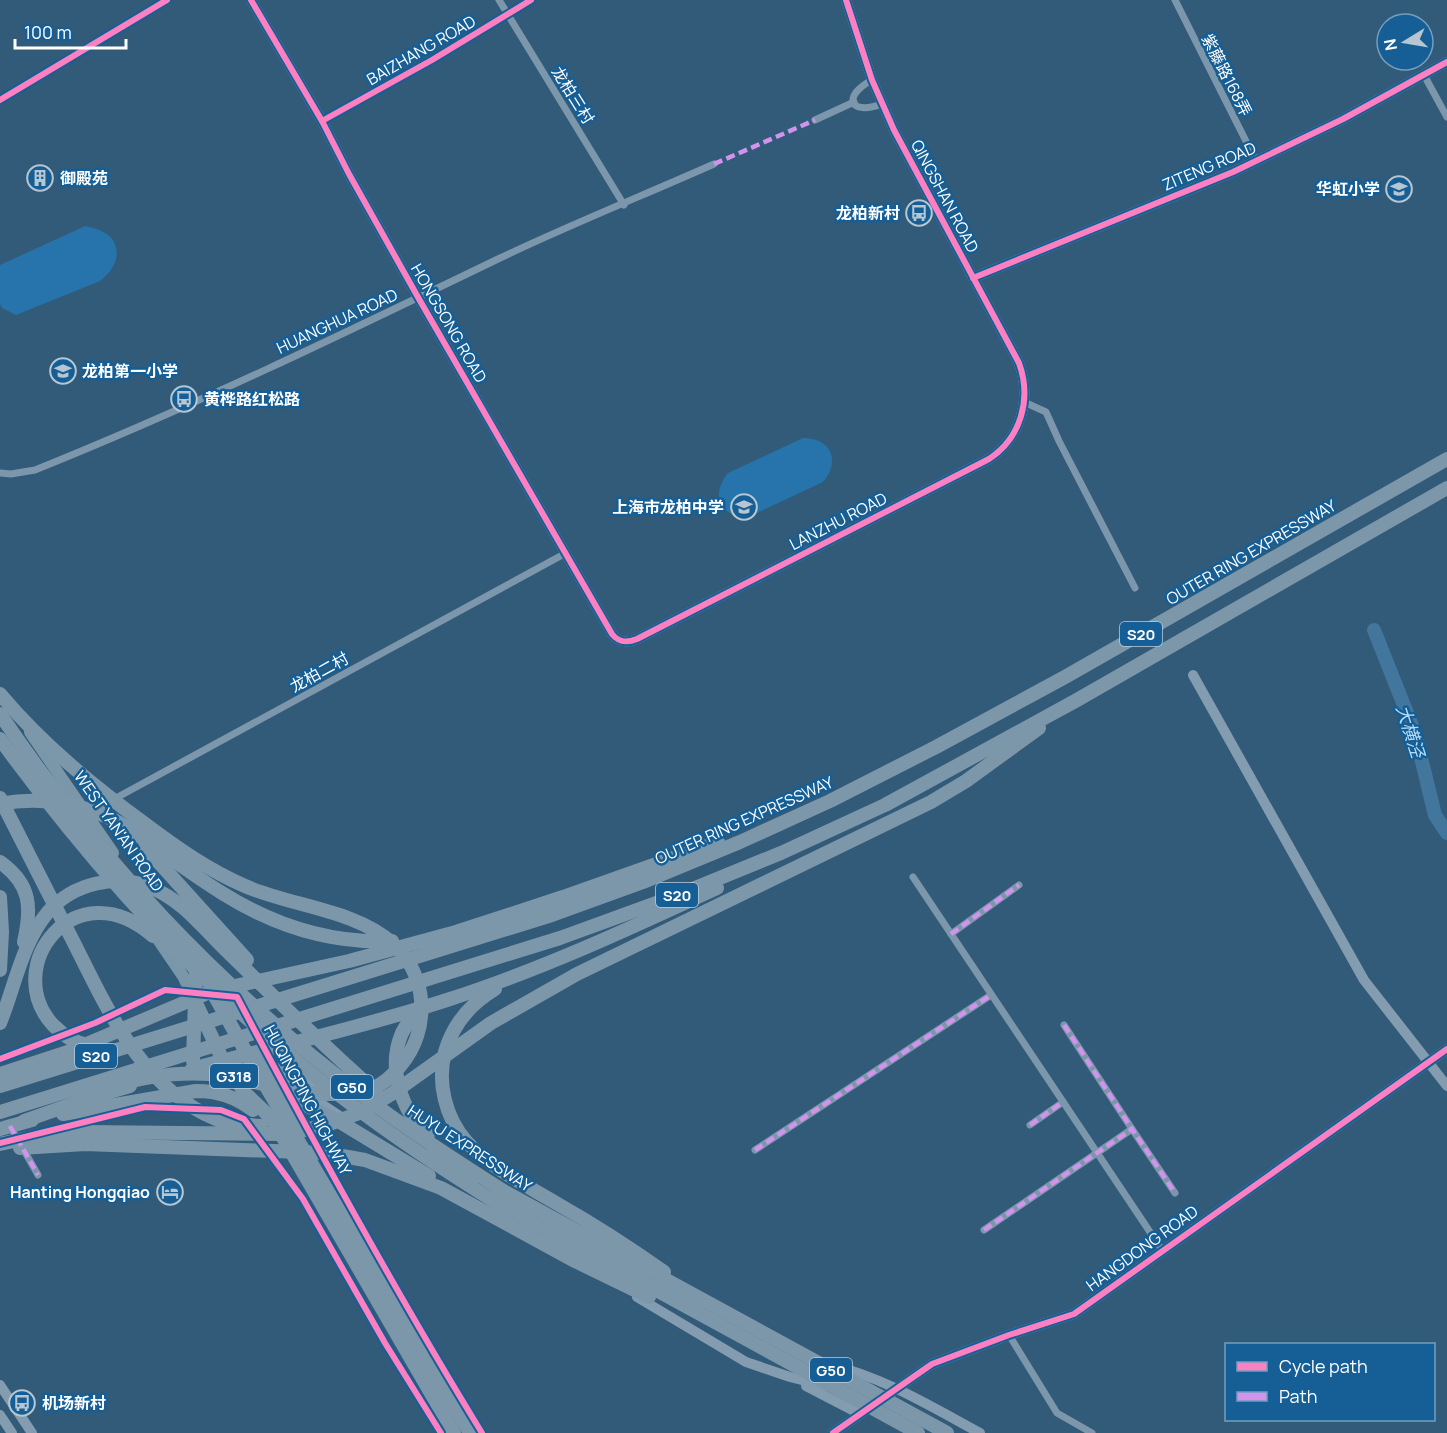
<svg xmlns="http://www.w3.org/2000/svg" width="1447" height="1433" font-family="Manrope,'Noto Sans SC',sans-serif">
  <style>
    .green { fill: #2674ab }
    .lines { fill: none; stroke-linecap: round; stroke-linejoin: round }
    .river { stroke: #43769d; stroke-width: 14 }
    .street { stroke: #7c97ab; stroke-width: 7 }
    .secondary { stroke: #839cb0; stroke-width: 10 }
    .primary { stroke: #7a96a9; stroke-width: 12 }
    .highway { stroke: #7d97aa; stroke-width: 14 }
    .quiet { stroke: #d193ec; stroke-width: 4.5; stroke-dasharray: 9 4.5; stroke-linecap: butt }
    .cycleway-casing { stroke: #155f96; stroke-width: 10 }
    .cycleway { stroke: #ff80c0; stroke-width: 6 }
    .labels { text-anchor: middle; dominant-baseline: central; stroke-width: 5; stroke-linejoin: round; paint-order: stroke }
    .shield { fill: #155f96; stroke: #b9cfe0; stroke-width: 1.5 }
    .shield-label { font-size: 15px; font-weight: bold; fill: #fff }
    .street-label { font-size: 16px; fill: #fff; stroke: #155f96 }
    .poi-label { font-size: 16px; font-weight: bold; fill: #fff; stroke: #155f96; text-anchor: start }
    .water-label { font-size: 18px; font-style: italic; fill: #b2dcf9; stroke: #155f96 }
  </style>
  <rect width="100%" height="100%" fill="#325b79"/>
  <!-- green -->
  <g class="green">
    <path d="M85,226C94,228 106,231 112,239C123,255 113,271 100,281L16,315L2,308L0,304V265Z"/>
    <path d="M803,438C831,438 841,461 823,482L748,517C720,517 710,495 728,473Z"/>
  </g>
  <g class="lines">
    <!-- river -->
    <polyline class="river" points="1374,630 1415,733 1435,815 1447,833"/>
    <!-- street -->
    <g class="street">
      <polyline points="499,0 624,205"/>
      <polyline points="1175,0 1256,161"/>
      <polyline points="1424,75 1447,117"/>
      <path d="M872,80C842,96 849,116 882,104"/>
      <polyline points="0,100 167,0"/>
      <polyline points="815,120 854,102"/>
      <polyline points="322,121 432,60 531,0"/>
      <polyline points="1024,402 1046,412 1059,441 1135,588"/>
      <path d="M0,473L11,474L35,470C192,407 345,333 498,259C569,225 642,196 714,164"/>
      <polyline points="94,810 566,553"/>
      <polyline points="913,877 1162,1250"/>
      <polyline points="951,934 1019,885"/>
      <polyline points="1064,1025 1132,1129"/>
      <polyline points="1030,1125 1063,1102"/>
      <polyline points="10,1126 38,1175"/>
      <polyline points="755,1150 991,995"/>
      <polyline points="984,1230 1132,1129 1175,1193"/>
      <polyline points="1009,1335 1057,1413 1092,1433"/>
    </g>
    <!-- secondary -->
    <g class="secondary">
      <path d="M251,0L322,121L349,174L419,299L612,634C619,643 627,643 637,639L989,459C1021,438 1032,399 1019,363L894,130L872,80L846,0"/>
      <polyline points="973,278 1233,172 1343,119 1447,62"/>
      <polyline points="1193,675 1364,980 1447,1086"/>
      <polyline points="263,1062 328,1091"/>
      <polyline points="272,1071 344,1119"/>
      <polyline points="431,1153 474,1180"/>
      <polyline points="666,1287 697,1305"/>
      <polyline points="637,1297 746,1362 790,1377 825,1386"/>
      <path d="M828,1364C883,1377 930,1406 980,1433"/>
      <polyline points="0,1385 32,1433"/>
      <polyline points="806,1386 860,1414"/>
      <polyline points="0,1415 12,1433"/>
      <polyline points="833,1433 932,1364 1009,1335 1074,1314 1447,1049"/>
    </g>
    <!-- primary -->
    <g class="primary">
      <polyline points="30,732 113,853"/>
      <polyline points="151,929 183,976 194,999"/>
    </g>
    <!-- highway -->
    <g class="highway">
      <path d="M0,694C42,744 92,785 145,824C177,848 208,870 245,886C290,906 356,910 392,943C428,974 431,1029 401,1065C393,1075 382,1086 369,1089C320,1103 275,1085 226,1076C189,1070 155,1075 119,1084"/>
      <path d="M0,714C97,858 220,988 358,1092C405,1128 455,1160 505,1192L947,1433"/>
      <path d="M0,739C100,876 214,1002 351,1104C398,1140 447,1172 497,1203L918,1433"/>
      <path d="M0,798C24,845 47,891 71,937C105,1004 140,1088 216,1119C229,1124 247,1125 261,1126"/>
      <path d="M0,804C39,796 80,803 116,821C127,826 137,834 146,841C171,858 196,877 222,893C273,925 331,944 392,941"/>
      <polyline points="145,847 247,960"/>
      <path d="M0,862C31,884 32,907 24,942"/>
      <polyline points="0,897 2,932 0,970"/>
      <path d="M495,989C470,1004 453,1024 445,1052C437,1082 445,1117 466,1141C490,1168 526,1185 556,1203C593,1224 629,1247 664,1272"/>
      <polyline points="212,991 247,1054 470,1433"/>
      <polyline points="194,999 220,1054"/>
      <path d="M417,1009C412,1017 406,1025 402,1033C387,1067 401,1111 428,1135"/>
      <path d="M0,1023C15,986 22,943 48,912C73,883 118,873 152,888C184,901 206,932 231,955C279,1002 326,1048 376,1092"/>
      <path d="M88,1045C74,1043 63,1035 53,1025C0,967 75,868 153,936"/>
      <polyline points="260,1051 302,1131"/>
      <polyline points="193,1061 196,969"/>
      <path d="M192,1069C277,1046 364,1027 447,1000C540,970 629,929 717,888"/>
      <polyline points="0,1074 68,1052 212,991 349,961 456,932 563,897 718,842"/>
      <polyline points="233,1075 245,1093 264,1111 274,1122 454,1433"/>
      <polyline points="0,1086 552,915 643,882 740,842 830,801 936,747 1065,677 1447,459"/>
      <polyline points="287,1096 340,1122 429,1176"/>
      <polyline points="0,1112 560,938 678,895 781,853 885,805 1077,700 1447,488"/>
      <path d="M63,1114L196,1091C219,1091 235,1097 253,1110"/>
      <polyline points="24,1121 89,1098 130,1086"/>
      <polyline points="0,1129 32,1120"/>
      <polyline points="0,1144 52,1133 85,1132 285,1134 327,1125 362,1112 393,1093 491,1023 577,974 931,802 966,781 1039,728"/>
      <polyline points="20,1148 85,1144 325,1153 365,1160 441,1188 575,1261 649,1297"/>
    </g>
    <!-- quiet -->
    <g class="quiet">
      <polyline points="714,164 815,120"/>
      <polyline points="951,934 1019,885"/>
      <polyline points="1064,1025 1132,1129"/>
      <polyline points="1030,1125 1063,1102"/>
      <polyline points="10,1126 38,1175"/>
      <polyline points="755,1150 991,995"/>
      <polyline points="984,1230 1132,1129 1175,1193"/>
    </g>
    <!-- cycleway casing -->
    <g class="cycleway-casing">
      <g id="cycleway">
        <path d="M251,0L322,121L349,174L419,299L612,634C619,643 627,643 637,639L989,459C1021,438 1032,399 1019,363L894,130L872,80L846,0"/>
        <polyline points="0,100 167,0"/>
        <polyline points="322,121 432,60 531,0"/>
        <polyline points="973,278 1233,172 1343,119 1447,62"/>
        <path d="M0,1059L95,1023L165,990L237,997C315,1145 395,1291 482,1433"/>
        <polyline points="0,1143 145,1107 221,1110 244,1119 303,1199 385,1343 441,1433"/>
        <polyline points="833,1433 932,1364 1009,1335 1074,1314 1447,1049"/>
      </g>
    </g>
    <!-- cycleway -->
    <use href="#cycleway" class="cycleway"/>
  </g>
  <!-- icons -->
  <defs>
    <g id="building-ring" transform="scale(1.35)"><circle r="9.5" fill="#155f96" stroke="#b7c6d0" stroke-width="1.5"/><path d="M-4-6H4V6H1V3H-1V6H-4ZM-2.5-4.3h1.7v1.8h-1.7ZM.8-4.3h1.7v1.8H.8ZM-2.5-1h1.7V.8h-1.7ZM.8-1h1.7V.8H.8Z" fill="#b7c6d0"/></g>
    <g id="school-ring" transform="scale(1.35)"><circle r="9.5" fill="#155f96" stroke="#b7c6d0" stroke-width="1.5"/><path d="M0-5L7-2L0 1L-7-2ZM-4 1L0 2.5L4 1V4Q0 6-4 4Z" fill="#b7c6d0"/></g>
    <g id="bus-ring" transform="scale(1.35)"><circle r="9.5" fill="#155f96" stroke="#b7c6d0" stroke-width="1.5"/><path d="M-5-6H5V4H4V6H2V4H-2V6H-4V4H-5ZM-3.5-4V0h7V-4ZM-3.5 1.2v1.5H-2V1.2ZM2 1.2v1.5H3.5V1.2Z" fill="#b7c6d0"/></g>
    <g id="hotel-ring" transform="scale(1.35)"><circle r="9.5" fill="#155f96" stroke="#b7c6d0" stroke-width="1.5"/><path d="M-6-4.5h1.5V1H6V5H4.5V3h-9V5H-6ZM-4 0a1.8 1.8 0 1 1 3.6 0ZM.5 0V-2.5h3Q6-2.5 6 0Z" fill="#b7c6d0"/></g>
  </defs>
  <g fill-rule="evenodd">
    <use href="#building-ring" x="40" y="178"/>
    <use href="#school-ring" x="1399" y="189"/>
    <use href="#bus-ring" x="919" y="213"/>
    <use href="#school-ring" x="63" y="371"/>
    <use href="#bus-ring" x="184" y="399"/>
    <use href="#school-ring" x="744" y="507"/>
    <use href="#hotel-ring" x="170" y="1192"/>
    <use href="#bus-ring" x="22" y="1403"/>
  </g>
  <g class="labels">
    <!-- shield labels -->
    <g class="shield">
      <rect x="1120" y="622" width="42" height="24" rx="4.5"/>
      <rect x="656" y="883" width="42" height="24" rx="4.5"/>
      <rect x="75" y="1044" width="42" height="24" rx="4.5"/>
      <rect x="210" y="1064" width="48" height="24" rx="4.5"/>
      <rect x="331" y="1075" width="42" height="24" rx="4.5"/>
      <rect x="810" y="1358" width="42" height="24" rx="4.5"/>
    </g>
    <g class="shield-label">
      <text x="1141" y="634">S20</text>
      <text x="677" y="895">S20</text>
      <text x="96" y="1056">S20</text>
      <text x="234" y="1076">G318</text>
      <text x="352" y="1087">G50</text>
      <text x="831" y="1370">G50</text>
    </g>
    <!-- street labels -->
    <g class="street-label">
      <text transform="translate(421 50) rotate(-30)">BAIZHANG ROAD</text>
      <text transform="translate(1227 75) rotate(63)">紫藤路168弄</text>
      <text transform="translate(573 95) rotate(58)">龙柏三村</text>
      <text transform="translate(1209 166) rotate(-23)">ZITENG ROAD</text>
      <text transform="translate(945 196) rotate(62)">QINGSHAN ROAD</text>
      <text transform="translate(337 321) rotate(-25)">HUANGHUA ROAD</text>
      <text transform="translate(449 323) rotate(60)">HONGSONG ROAD</text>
      <text transform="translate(838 521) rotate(-27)">LANZHU ROAD</text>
      <text transform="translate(1251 552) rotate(-30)">OUTER RING EXPRESSWAY</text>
      <text transform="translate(319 672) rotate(-29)">龙柏二村</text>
      <text transform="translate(744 820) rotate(-24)">OUTER RING EXPRESSWAY</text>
      <text transform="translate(119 831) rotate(55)">WEST YAN'AN ROAD</text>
      <text transform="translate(308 1100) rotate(62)">HUQINGPING HIGHWAY</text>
      <text transform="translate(470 1148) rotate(33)">HUYU EXPRESSWAY</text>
      <text transform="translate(1142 1248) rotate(-36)">HANGDONG ROAD</text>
    </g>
    <!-- poi labels -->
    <g class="poi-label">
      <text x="60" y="178">御殿苑</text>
      <text x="1380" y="189" text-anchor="end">华虹小学</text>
      <text x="900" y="213" text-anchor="end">龙柏新村</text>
      <text x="82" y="371">龙柏第一小学</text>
      <text x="204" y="399">黄桦路红松路</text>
      <text x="724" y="507" text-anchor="end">上海市龙柏中学</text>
      <text x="150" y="1192" text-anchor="end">Hanting Hongqiao</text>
      <text x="42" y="1403">机场新村</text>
    </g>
    <!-- water labels -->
    <g class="water-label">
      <text transform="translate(1411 731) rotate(72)">大横泾</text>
    </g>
  </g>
  <!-- legend -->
  <rect x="1225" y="1343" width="210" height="78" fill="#155f96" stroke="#739fc0" stroke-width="1.5"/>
  <rect x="1237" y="1362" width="30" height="9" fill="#ff80c0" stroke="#739fc0" stroke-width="1.5"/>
  <text x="1279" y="1373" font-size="18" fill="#ffffff">Cycle path</text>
  <rect x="1237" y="1392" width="30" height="9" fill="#d193ec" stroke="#739fc0" stroke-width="1.5"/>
  <text x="1279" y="1403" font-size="18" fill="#ffffff">Path</text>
  <!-- north arrow -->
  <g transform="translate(1405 42) rotate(259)"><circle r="28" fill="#155f96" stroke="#739fc0" stroke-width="1.5"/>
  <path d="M0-4.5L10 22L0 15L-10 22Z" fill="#b7c6d0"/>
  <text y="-9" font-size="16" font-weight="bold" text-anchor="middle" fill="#ffffff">N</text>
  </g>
  <!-- scale -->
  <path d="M15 39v9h111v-9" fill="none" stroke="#ffffff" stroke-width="3"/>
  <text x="24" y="39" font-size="18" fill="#ffffff" stroke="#155f96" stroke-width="4.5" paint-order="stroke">100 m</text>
</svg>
